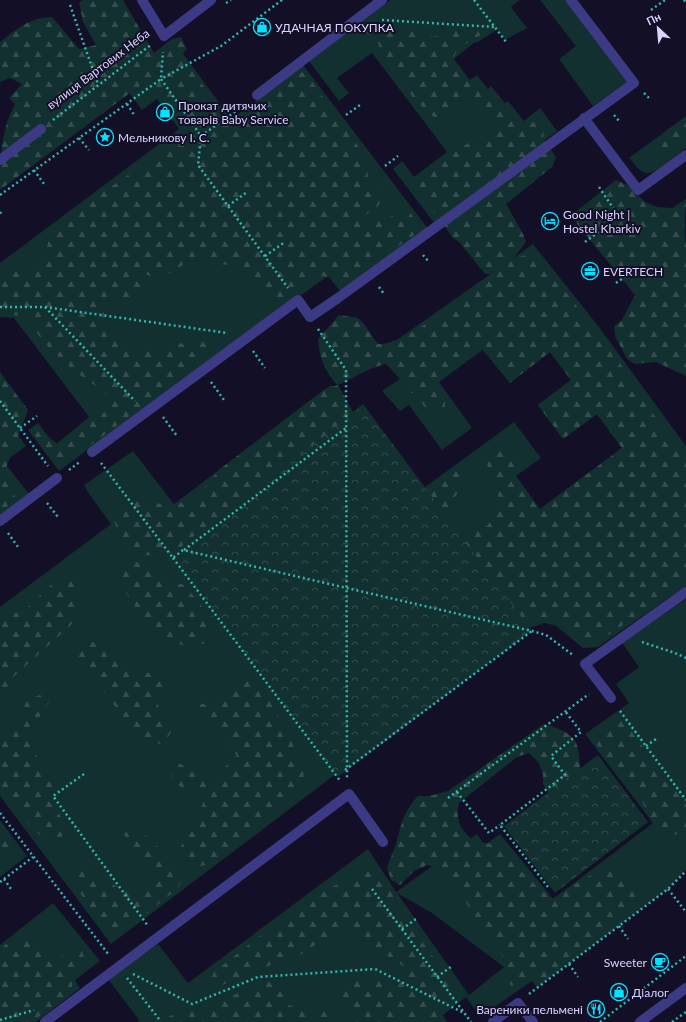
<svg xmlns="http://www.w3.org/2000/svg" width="686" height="1022" font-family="Lato,sans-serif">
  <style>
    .grass { fill: #12302f; fill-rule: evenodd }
    .forest { fill: url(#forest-firs); fill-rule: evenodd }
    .park { fill: url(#park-crowns) }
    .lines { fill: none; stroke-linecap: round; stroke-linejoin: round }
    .path { stroke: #2fb8b0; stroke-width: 2.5; stroke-dasharray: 2 3; stroke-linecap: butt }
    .service { stroke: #3d3a85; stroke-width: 10 }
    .minor { stroke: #3d3a85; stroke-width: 10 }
    .tertiary { stroke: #3d3a85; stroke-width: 10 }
    .labels { text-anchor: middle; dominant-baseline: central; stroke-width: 4; stroke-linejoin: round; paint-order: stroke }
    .poi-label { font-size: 12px; fill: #d9d4ff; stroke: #130f26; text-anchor: start }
    .street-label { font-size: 12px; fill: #d9d4ff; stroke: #130f26 }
  </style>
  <defs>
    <pattern id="forest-firs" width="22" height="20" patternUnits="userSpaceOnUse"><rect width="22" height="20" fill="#12302f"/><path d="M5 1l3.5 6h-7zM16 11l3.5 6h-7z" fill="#344d4e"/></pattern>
    <pattern id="park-crowns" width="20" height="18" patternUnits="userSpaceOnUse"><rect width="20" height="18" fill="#12302f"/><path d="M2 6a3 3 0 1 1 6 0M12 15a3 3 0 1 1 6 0" fill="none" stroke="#344d4e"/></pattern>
  </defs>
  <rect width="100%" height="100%" fill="#130f26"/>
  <!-- grass -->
  <g class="grass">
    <polygon points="390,0 520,0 511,7 527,28 505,40 497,30 476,43 475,42 454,59 470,80 477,75 488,89 491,86 505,103 508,101 524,121 540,108 557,131 435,224 393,169 402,161 414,177 447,152 372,53 337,78 349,93 339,101 309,61"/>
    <polygon points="540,0 567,0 629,81 593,106 559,59 576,46"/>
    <polygon points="179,48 231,119 303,65 429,230 341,292 328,276 146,406 59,471 28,430 38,423 55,445 89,417 14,318 0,317 0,263 179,129 157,99 142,110 127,90"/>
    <path d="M686,116V148C677,154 656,175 646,173C638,171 634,163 629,158Z"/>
    <polygon points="533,244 599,327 686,446 686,586 598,647 583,648 556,626 545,623 529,628 111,944 0,796 0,607 111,524 89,494 84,485 133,451 174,504 331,385 353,412 316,442 421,490 514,422 541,458 516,476 540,509 622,448 597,414 563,439 538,405 571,380 550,352 510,383 484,349 439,382 472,428 442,450 409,405 400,411 382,391 400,379 377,354"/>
    <polygon points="0,410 26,446 4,462 29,494 0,516"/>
    <path d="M686,599V870L668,889L537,988L532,981L480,1017L466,997L443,1015L447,1022H138L139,1020L108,979L158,944L188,983L368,849L396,892L477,834L485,845L500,834L553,899L653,823L585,734L629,703L616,684L639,667L622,643ZM397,893L432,913L504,967L469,995Z"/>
    <polygon points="0,820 27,856 0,877"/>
    <polygon points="53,903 100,961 75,980 80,988 36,1022 0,1022 0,945"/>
  </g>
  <!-- forest -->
  <g class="forest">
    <path d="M83,0H123L154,53L172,39L181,37L187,49L178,58L184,60L231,123C245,114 294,71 305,72L323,97L330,113L346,121L360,151L367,161L368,181L382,190L386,195L377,207L364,216L362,221L365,224L410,211L418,228L414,235L349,281L343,284L337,279L322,276C313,282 290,298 279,299C266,300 264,288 256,282C251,277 241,268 234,266C229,264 224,265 219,264C214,263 209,260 204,259C181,256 168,289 142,272L139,275L142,287L127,300H115L103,309L109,335L119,345L157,350L175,344L202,341L207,346L203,357L122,422L81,452L74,460L57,461L34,435V430L37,428L60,446L110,408V398L103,391L77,373L50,349L23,316L11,315L0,316V276L38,265L47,256V248L50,229L177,141L188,137L184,123L169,108L151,83L150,78L0,190C0,157 0,133 15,104L9,98L22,84L10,78L0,82V42C19,28 28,18 52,17L79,49L96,45L83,22L79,2Z"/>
    <path d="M373,21L377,23L382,28L397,29L411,27L433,37L439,35L445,30L456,28L479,30L482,32L481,35L458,48L453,59L464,77L476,82L480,86L494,93L523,122C535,122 547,121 543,138L556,157L552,167L506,204L523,234L526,242L512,260L525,255L536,257L553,276L616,356L639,395L686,458V581L601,640L594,643C556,626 557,608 511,623L198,532C175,554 172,556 139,555C125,544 117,532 112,515L125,501L139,496L147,501L171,506L195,498L220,469L325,389L338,385C325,374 319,356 318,339L339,315L358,318L364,324L378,344C405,347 482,283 507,265L490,274H485L460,243L452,237L438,216L423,202L409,182L410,178C428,174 424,171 437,163C454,152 471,139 492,133C503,113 480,102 464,96C456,107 448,113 435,118L415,100L380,53L378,41L367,33V25ZM481,348L510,383L550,352L571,380L538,405L563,439L597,414L622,448L540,509L518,483L515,470L521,460C510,448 498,446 484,454L489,470L495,480L501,509L487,526L455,528L448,506L469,478L466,470L460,467L424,493L359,423L338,385L370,369L391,362L398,371L408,393H418L425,409L436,412L445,409V399L439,389L437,376Z"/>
    <path d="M686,118V143C678,149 673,154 662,151L659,143Z"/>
    <path d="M616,180L627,185L645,202L657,207L672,208L686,199C686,209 683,235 686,243V376L656,362L635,364L627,359L615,336L614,326L622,320L635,295L577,224L574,213Z"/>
    <polygon points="0,372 28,410 6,468 16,500 0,512"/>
    <path d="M130,560L146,565L169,581L185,585L203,608L216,620L207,643C201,644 192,647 186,646C154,638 130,604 118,576L119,568Z"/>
    <polygon points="73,576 83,578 77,592 83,604 71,625 11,679 0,702 0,622 5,617 26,609 51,585"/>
    <polygon points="93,642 113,653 125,664 139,671 153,674 161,670 168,678 155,700 164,716 175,728 162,744 142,742 95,680 80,666 76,653 79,643"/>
    <path d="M254,679L270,699L276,714L287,728L293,744L295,759L304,768L303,790L213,862C196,868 192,871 179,856L183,840L194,827L206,794C192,792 174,789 171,772L178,762L204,780H216L226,766L237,755L227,745L218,727L200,719L193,709L198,702L211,707L237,682Z"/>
    <polygon points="42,694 50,700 41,715 24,732 32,750 55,780 55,790 51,802 67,826 66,832 59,839 42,837 29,825 0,783 0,740 12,731 27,701"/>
    <polygon points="614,719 621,719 628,727 686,804 686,830 669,837 658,835 643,803 597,745 597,733"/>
    <path d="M544,724C586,736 576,746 582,781L551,796L543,784V775L539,763L529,753L517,757L459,803C452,830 475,849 501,842C509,849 509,858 516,866C527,878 540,888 552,899C591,875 609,853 646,895L640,906L547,977L511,986L508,979L511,972L505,963L499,948L475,917L447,871L427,865L414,871L400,885L391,880L387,868C389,860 393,853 396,844C402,823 402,814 418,796H429L448,791Z"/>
    <path d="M0,823C15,843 22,847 0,864Z"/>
    <path d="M138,829C155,844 174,859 181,882L177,889L129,928L117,934C99,924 79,892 69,874C91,864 96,874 114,885C120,889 127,891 134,895L147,887L152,877C144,861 128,850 124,833Z"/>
    <path d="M368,859L390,882L398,909L448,977L456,991L439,1008L443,1022H352L343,1001L342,978C365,977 387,983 409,976L408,969L373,947L356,932L343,926L288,963L273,964L220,986L210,982L214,972L302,903L347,879Z"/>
    <polygon points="25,935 43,945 52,956 57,960 68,952 82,951 84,957 72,977 72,987 68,994 32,1022 0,1022 0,949 10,941"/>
    <polygon points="264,979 277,982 287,1004 305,1012 322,1006 329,1021 162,1022 174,1013 217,1004"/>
  </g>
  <!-- park -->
  <g class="park">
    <polygon points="363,404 532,631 338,777 173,558"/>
    <polygon points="598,755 648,822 555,893 504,826"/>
  </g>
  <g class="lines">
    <!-- path -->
    <g class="path">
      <polyline points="282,0 221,46 161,79 201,136 198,165 288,288"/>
      <polyline points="474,0 507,43"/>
      <polyline points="684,0 686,3"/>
      <polyline points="226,3 231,0"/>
      <polyline points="70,5 98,84"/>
      <polyline points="651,10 665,0"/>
      <polyline points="382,20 495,27"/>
      <polyline points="644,93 649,98"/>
      <polyline points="127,104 135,116"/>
      <polyline points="346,115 360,105"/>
      <polyline points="614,115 619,121"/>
      <polyline points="53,120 152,44"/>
      <polyline points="201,136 246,104"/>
      <polyline points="79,138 89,150"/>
      <polyline points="385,166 398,156"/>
      <polyline points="34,170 44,184"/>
      <polyline points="599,187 613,208"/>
      <polyline points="0,195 161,79 163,52"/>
      <polyline points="228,206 247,192"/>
      <polyline points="0,212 2,215"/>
      <polyline points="585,242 604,228"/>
      <polyline points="423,255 429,262"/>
      <polyline points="265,256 285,242"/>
      <polyline points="616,283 635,270"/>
      <polyline points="379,287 384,294"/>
      <polyline points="0,307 45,307 135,401"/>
      <polyline points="45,307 227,333"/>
      <polyline points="318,329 346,370 347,779"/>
      <polyline points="253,351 265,368"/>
      <polyline points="211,382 224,400"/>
      <polyline points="0,401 48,466"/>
      <polyline points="163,417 177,436"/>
      <polyline points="20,428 37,416"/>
      <polyline points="101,463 173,558 183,550 532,631 546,635 573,655"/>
      <polyline points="69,470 81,461"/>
      <polyline points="47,503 58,517"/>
      <polyline points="8,533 18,547"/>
      <polyline points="184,550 346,428"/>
      <polyline points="173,558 341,782"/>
      <polyline points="642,642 675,653 686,658"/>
      <polyline points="620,711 686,800"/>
      <polyline points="646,746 656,739"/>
      <polyline points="345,770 532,631"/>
      <polyline points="84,774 53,796 148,926"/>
      <polyline points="457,792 489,833 500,825"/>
      <polyline points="448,798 589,694"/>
      <polyline points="0,813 109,955"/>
      <polyline points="4,879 11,889"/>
      <polyline points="0,882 33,857"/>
      <polyline points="548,887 500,825 565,775 551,756 581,732 565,711"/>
      <polyline points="372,889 471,1022"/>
      <polyline points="668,889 686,912"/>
      <polyline points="619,926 628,939"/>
      <polyline points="402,929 416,919"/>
      <polyline points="569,964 578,977"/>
      <polyline points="133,974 192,1004 258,977 375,969 464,1013"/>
      <polyline points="437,977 452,966"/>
      <polyline points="127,978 159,1019 160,1022"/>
      <polyline points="529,994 668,889 686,871"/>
      <polyline points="0,1020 34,1010"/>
      <polyline points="600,1022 686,956"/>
      <polyline points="672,1022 686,1012"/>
    </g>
    <!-- service -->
    <g class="service">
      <polyline points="142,0 164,36"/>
      <polyline points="257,95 382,0"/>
      <polyline points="584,118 638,190 686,155"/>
      <polyline points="92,452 298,300 310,317 338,298 634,83 571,0"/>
      <polyline points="0,521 57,478"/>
      <polyline points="611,698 585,664 686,592"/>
      <polyline points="45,1022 349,794 383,842"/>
      <polyline points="493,1022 518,1003 533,1022"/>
    </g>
    <!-- minor -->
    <g class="minor">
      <polyline points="164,36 211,0"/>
      <polyline points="0,160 41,129"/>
    </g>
    <!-- tertiary -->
    <polyline class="tertiary" points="640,1022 686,988"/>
  </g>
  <!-- icons -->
  <defs>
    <g id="shop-ring" transform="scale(0.9)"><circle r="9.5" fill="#130f26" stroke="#00e5ff" stroke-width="1.5"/><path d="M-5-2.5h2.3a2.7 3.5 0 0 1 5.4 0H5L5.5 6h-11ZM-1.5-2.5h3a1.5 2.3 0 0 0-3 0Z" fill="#00e5ff"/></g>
    <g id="sight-ring" transform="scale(0.9)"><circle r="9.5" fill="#130f26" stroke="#00e5ff" stroke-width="1.5"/><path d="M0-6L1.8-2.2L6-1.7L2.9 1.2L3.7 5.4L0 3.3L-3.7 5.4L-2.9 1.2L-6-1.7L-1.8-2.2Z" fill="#00e5ff"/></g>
    <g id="hotel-ring" transform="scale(0.9)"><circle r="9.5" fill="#130f26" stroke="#00e5ff" stroke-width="1.5"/><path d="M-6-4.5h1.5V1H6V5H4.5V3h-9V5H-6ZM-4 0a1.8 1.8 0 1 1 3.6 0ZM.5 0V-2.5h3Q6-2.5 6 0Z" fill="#00e5ff"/></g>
    <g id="office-ring" transform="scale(0.9)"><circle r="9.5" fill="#130f26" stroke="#00e5ff" stroke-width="1.5"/><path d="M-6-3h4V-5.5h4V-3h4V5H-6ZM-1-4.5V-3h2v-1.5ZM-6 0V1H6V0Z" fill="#00e5ff"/></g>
    <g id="cafe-ring" transform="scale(0.9)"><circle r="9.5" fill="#130f26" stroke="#00e5ff" stroke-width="1.5"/><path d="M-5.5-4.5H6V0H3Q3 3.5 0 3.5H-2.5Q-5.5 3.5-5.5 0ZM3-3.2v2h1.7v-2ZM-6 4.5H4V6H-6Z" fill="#00e5ff"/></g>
    <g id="restaurant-ring" transform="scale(0.9)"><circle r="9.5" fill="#130f26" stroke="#00e5ff" stroke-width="1.5"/><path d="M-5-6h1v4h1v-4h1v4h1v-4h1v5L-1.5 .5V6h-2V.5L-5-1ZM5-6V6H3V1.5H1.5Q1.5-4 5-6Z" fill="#00e5ff"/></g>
  </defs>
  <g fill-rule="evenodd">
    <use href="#shop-ring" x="262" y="27"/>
    <use href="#shop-ring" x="165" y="112"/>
    <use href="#sight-ring" x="105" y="137"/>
    <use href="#hotel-ring" x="550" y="221"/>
    <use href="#office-ring" x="590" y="271"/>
    <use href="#cafe-ring" x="660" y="962"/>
    <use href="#shop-ring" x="619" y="992"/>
    <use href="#restaurant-ring" x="596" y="1009"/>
  </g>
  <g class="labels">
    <!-- poi labels -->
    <g class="poi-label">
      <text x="275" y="27">УДАЧНАЯ ПОКУПКА</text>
      <text x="178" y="105">Прокат дитячих<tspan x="178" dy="14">товарів Baby Service</tspan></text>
      <text x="118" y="137">Мельникову І. С.</text>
      <text x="563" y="214">Good Night |<tspan x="563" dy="14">Hostel Kharkiv</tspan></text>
      <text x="603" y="271">EVERTECH</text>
      <text x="647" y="962" text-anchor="end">Sweeter</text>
      <text x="632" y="992">Діалог</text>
      <text x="583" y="1009" text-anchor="end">Вареники пельмені</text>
    </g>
    <!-- street labels -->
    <g class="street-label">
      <text transform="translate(98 69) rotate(-37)">вулиця Вартових Неба</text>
    </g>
  </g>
  <!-- north arrow -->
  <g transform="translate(658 28) rotate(334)" stroke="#130f26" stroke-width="3" paint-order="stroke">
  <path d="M0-3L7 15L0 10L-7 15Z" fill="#d9d4ff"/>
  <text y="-6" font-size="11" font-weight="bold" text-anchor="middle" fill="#d9d4ff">Пн</text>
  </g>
</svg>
